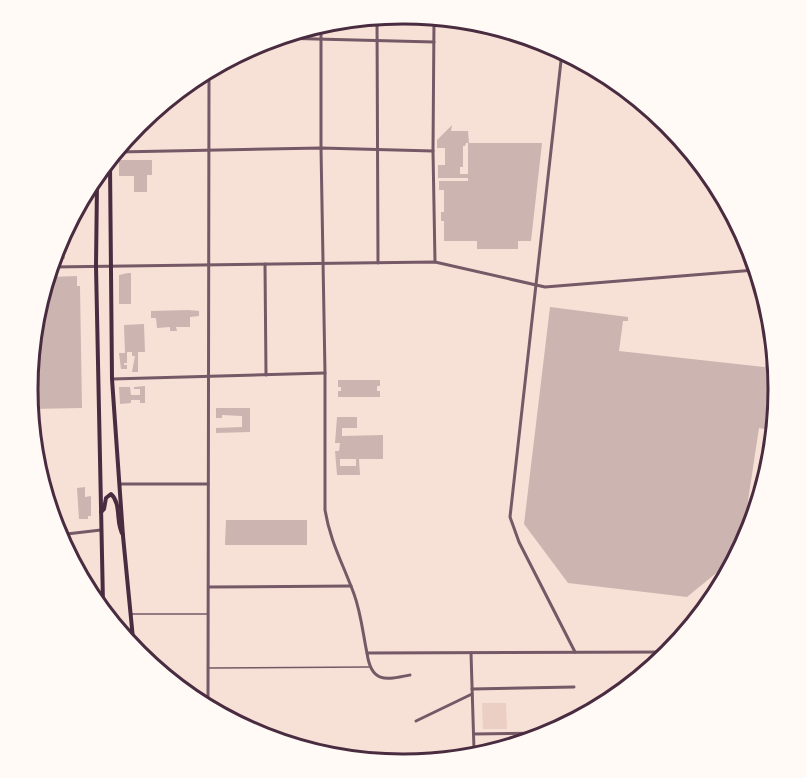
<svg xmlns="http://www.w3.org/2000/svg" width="806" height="778" font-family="Rubik,sans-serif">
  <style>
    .green { fill: #ebcfc5 }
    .building { fill: #ccb4b1; fill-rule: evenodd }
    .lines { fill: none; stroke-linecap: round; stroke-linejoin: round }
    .service { stroke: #755966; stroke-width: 1.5 }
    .minor { stroke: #755966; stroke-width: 3 }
    .tertiary { stroke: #755966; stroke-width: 3 }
    .secondary { stroke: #4a2c40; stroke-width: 4 }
    .rim { fill: none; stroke: #4a2c40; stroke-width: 3 }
  </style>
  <rect width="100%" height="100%" fill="#f7e1d7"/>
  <!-- green -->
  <polygon class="green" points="482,703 506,703 507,729 483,729"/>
  <!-- building -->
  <g class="building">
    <path d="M452,125L451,131H468L469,143H542L531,241H518V249H477V241H444V221H441V212H444V190H439V181H468V178H438V165H445V148H437V140ZM466,143H468V174H460V167H463V146H465Z"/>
    <polygon points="119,160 152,160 152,175 147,175 147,192 134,192 134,176 119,176"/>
    <polygon points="65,232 65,259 53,259 56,245"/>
    <polygon points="128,273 131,273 131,304 119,304 119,275"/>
    <polygon points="77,276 77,286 80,286 82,408 32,409 28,389 50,277"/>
    <polygon points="550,307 628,317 628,321 623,321 619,351 765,367 768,338 778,389 770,430 759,428 741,547 731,561 687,597 568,583 524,524"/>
    <polygon points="188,310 199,311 199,316 190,317 190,327 176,327 177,331 170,331 170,327 157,328 156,318 151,318 151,311"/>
    <polygon points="144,324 145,352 138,352 138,372 132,372 135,356 132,356 132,352 127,352 127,363 124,363 124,365 127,365 127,369 121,369 119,353 125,353 124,325"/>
    <polygon points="338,380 380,380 380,386 377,386 377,391 380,391 380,397 338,397 338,391 341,391 341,387 338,387"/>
    <polygon points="145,386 145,403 140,403 140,400 131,400 131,403 120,404 119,387 130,387 131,395 140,395 140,389 134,389 134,387"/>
    <polygon points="216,408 250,408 250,432 216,433 216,428 242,427 242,416 222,415 222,418 216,418"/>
    <path d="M337,417H357V428H342V436L383,435V459H359L360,475H337L335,451H339L340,443H335ZM340,459H356V466H340Z"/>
    <polygon points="85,487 85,497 91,496 91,516 88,516 88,519 79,519 77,488"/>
    <polygon points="226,520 307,520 307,545 225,545"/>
  </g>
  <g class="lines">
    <!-- service -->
    <g class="service">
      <polyline points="132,614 208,614"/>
      <polyline points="209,668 369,667"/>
    </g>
    <!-- minor -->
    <g class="minor">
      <polyline points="377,19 378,263"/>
      <polyline points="321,30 321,148"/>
      <polyline points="277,38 434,42"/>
      <polyline points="265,264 266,375"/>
      <polyline points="112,379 325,373"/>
      <polyline points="120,484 208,484"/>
      <path d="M367,653C371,683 385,680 410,675"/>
      <polyline points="472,689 574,687"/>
      <polyline points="416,721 472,694"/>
      <polyline points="474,734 552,733"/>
      <polyline points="286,741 286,740"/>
    </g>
    <!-- tertiary -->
    <g class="tertiary">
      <polyline points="434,20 433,151 435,262"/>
      <polyline points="562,52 510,517 519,542 575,652"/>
      <path d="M321,148L325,373V510C330,541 343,564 354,594C361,613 363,634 367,653L670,652"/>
      <polyline points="118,152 321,148 433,151"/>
      <polyline points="52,267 435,262 545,287 755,270"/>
      <polyline points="58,535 101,530"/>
      <polyline points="209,587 351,586"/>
      <polyline points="471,653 474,750"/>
      <polyline points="208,701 209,76"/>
    </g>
    <!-- secondary -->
    <g class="secondary">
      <polyline points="110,164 112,379 123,536 134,649"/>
      <polyline points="97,184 96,266 103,603"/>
      <path d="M101,512L104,509L106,498L111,494C122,504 115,523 123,535"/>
    </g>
  </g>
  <!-- crop -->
  <path d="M0 0H806V778H0ZM38 389a365 365 0 1 1 730 0a365 365 0 1 1-730 0Z" fill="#fffaf5" fill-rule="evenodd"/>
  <path class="rim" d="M38 389a365 365 0 1 1 730 0a365 365 0 1 1-730 0Z"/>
</svg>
